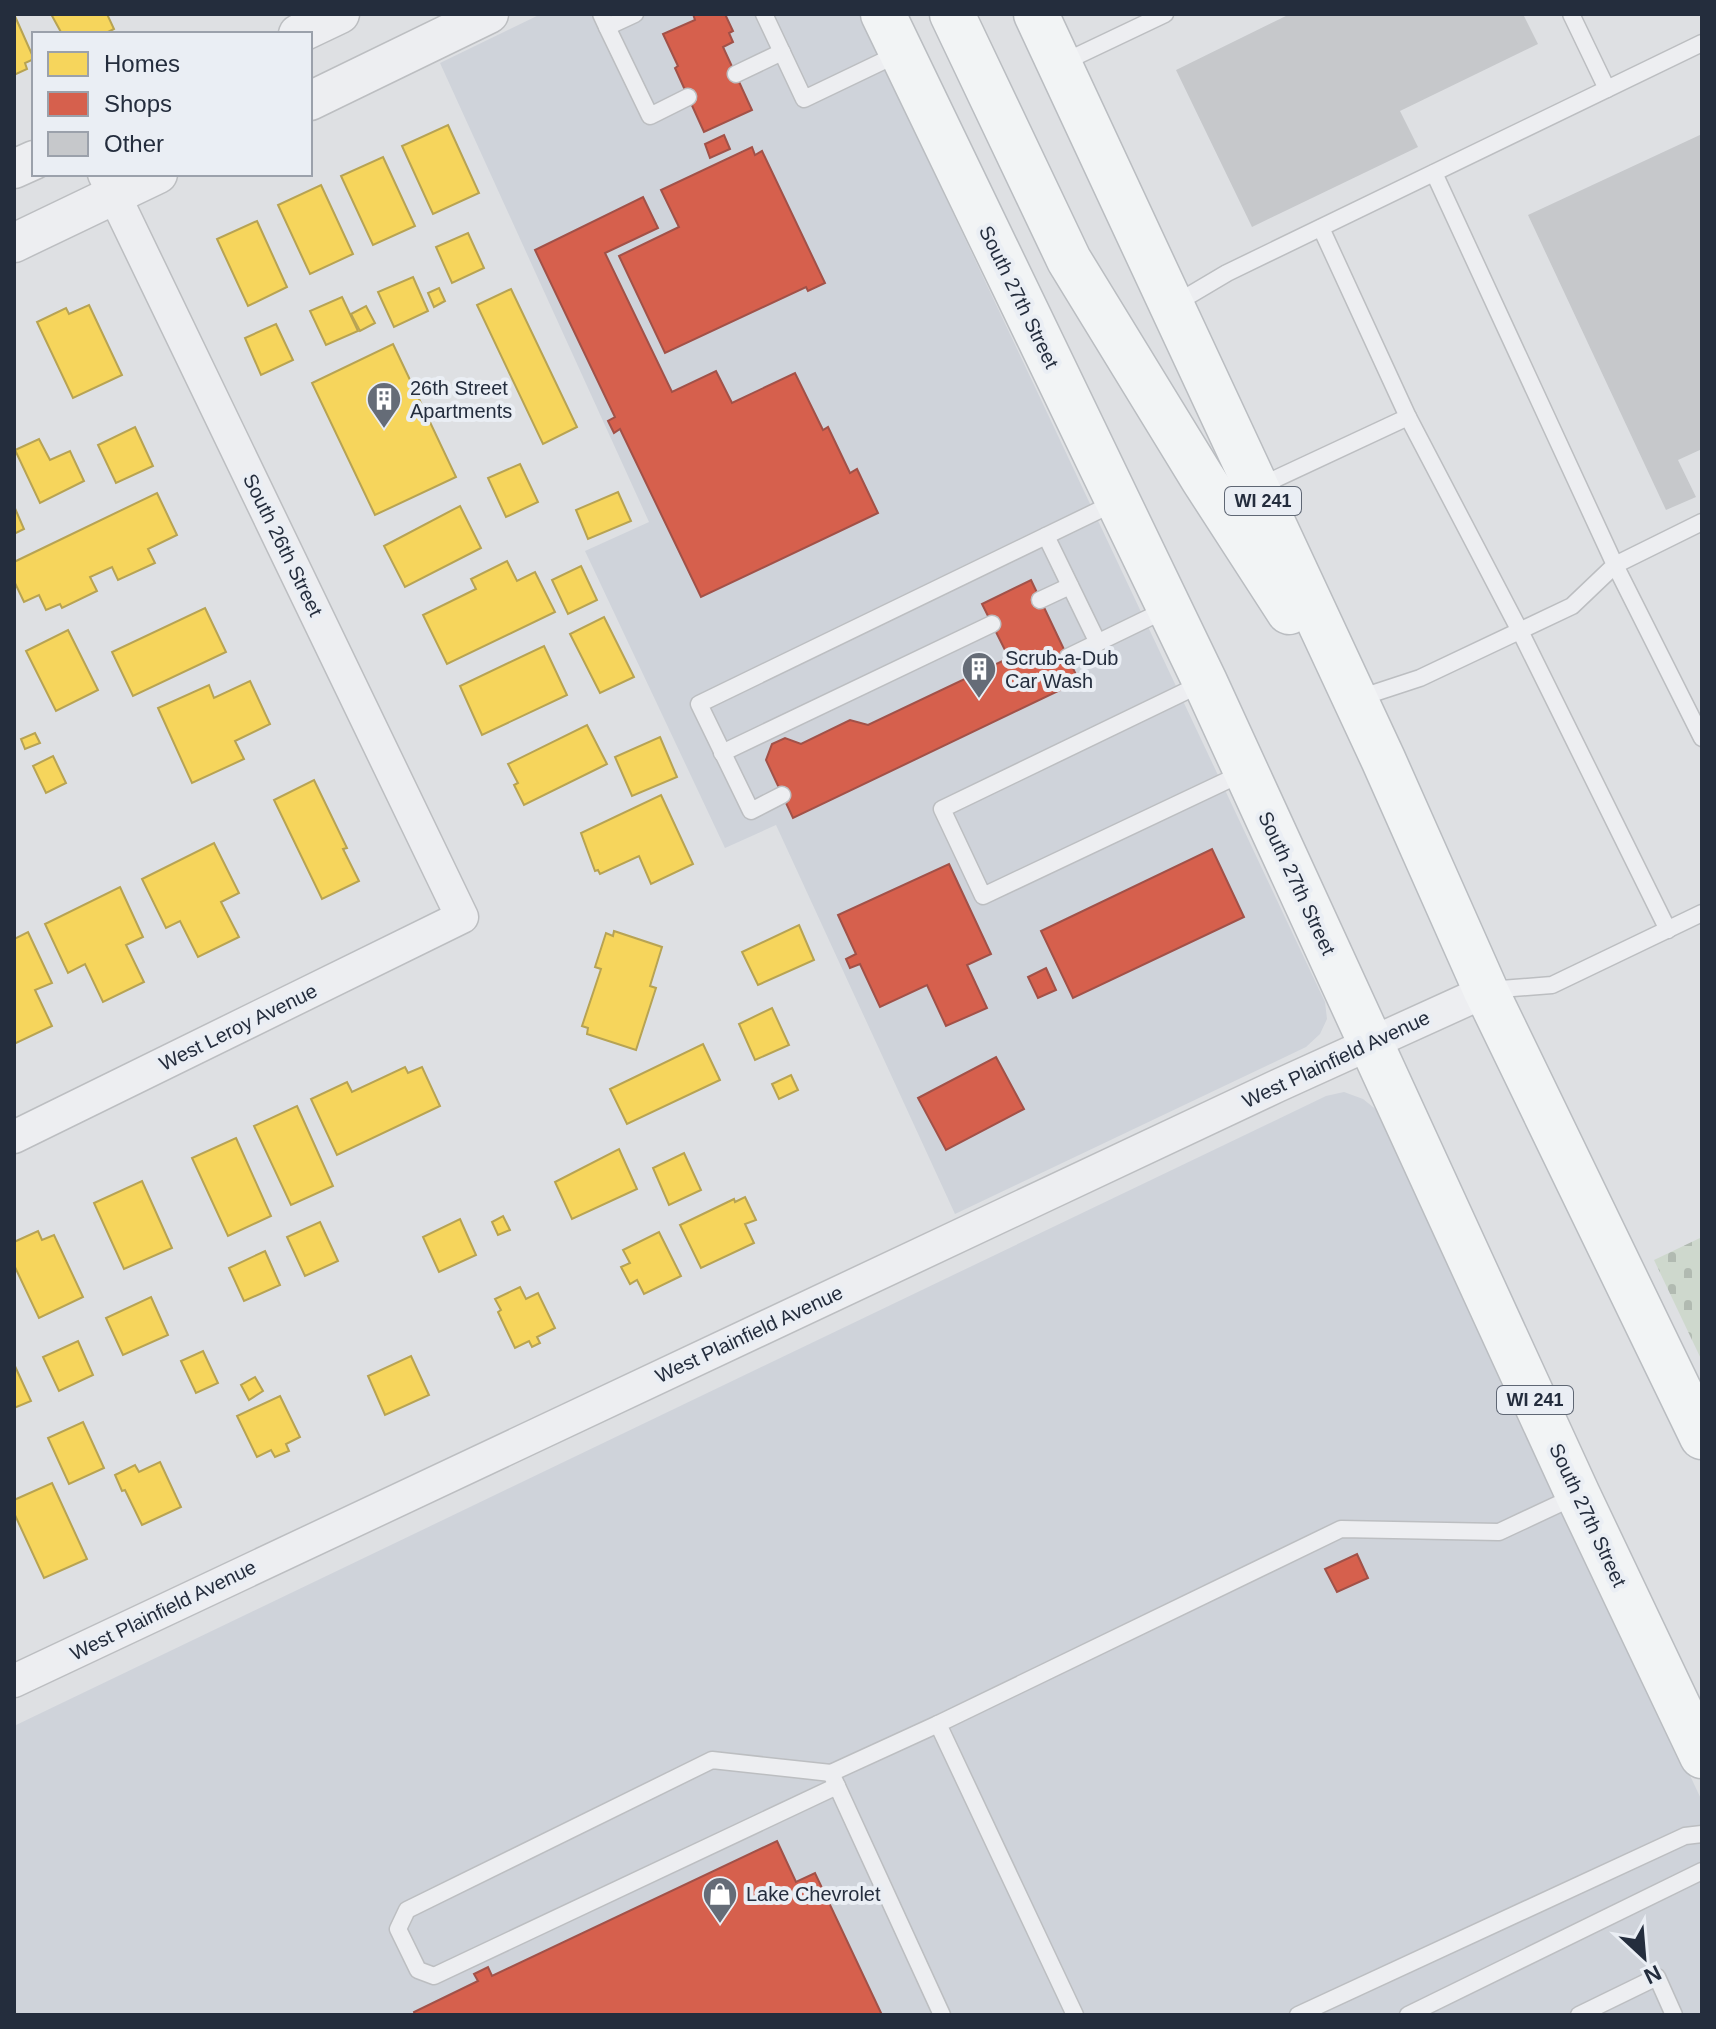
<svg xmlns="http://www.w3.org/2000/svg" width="1716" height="2029" font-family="Helvetica,sans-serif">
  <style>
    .built { fill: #cfd3da }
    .cemetery { fill: url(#cemetery-stones) }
    .homes { fill: #f6d55c; stroke: #b7a353; stroke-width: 2 }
    .shops { fill: #d6604d; stroke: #a15148; stroke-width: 2 }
    .building { fill: #c6c8cb }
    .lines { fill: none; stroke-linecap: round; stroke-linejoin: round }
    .service-casing { stroke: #bcbec1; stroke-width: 19 }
    .minor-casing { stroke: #bcbec1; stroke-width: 35 }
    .tertiary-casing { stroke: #bcbec1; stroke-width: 41 }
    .primary-casing { stroke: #babdc1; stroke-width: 47 }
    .service { stroke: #edeef1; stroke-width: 16 }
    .minor { stroke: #edeef1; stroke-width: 32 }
    .tertiary { stroke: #edeef1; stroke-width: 38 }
    .primary { stroke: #f2f4f5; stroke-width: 44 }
    .labels { text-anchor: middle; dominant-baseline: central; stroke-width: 8; stroke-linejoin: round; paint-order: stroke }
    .shield { fill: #eaeef4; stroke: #5f6774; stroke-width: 2 }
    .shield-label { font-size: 18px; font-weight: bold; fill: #242d3d }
    .street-label { font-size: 20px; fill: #242d3d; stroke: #eaeef4 }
    .poi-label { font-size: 20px; fill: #242d3d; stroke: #eaeef4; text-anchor: start }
  </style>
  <defs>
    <pattern id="cemetery-stones" width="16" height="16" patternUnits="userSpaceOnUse" patternTransform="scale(2)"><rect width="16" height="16" fill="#ced8cd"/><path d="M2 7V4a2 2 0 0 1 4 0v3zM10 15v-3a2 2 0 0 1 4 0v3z" fill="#b1bab1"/></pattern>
  </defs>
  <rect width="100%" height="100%" fill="#dee0e3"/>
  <!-- built -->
  <g class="built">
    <polygon points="541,14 859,14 1325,1002 1327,1019 1320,1034 1306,1047 955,1214 776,825 725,848 585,551 649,522 440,63"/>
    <polygon points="1344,1092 1363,1099 1378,1111 1702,1801 1702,2015 14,2015 14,1726 1326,1096"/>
  </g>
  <!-- cemetery -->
  <polygon class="cemetery" points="1702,1237 1702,1361 1654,1260"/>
  <!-- homes -->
  <g class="homes">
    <polygon points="14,14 34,59 25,63 27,69 14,75"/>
    <polygon points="51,14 107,14 114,29 104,34 62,34"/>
    <polygon points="448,125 479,193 433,214 402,146"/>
    <polygon points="383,157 415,226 373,245 341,176"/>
    <polygon points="321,185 353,254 310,274 278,205"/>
    <polygon points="257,221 287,287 248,306 217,239"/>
    <polygon points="468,233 484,268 452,283 436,247"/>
    <polygon points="413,277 428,311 394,327 378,292"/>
    <polygon points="439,288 445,301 434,307 428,293"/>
    <polygon points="511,289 577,427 543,444 477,305"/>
    <polygon points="342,297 358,331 326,345 310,311"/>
    <polygon points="89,305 122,375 73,398 37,322 66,308 69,314"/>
    <polygon points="366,306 375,323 360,331 351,314"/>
    <polygon points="276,324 293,360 261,375 245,338"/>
    <polygon points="393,344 456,477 375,515 312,383"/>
    <polygon points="135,427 153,466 116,483 98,445"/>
    <polygon points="39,439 50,460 70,451 84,481 40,503 15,450"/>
    <polygon points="520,464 538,502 506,517 488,478"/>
    <polygon points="618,492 631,521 588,539 576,510"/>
    <polygon points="157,493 177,535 148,549 155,563 118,580 112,567 90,577 97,591 62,608 60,604 46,610 39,595 24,602 14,581 14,562"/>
    <polygon points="14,506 24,529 14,534"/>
    <polygon points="460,506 481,548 405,587 384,546"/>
    <polygon points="507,561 517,581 535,572 555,612 447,664 423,615 476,589 471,579"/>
    <polygon points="581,566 597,600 568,614 552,580"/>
    <polygon points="205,608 226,652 133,696 112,652"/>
    <polygon points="604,617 634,677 600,693 570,634"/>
    <polygon points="68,630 98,690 56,711 26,651"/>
    <polygon points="544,646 567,695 482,735 460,686"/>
    <polygon points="250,681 270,724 235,741 244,759 192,783 158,708 209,685 214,698"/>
    <polygon points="587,725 607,764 524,805 514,785 518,783 508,764"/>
    <polygon points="35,733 40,743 25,749 21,739"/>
    <polygon points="660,737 677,777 632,796 615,757"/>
    <polygon points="53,756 66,783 46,793 33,766"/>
    <polygon points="314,780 347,848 343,849 359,881 322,899 274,800"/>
    <polygon points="661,795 693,864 651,884 639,856 600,874 598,870 595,871 581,833"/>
    <polygon points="214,843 239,893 221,902 239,937 198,957 180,921 166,928 142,879"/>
    <polygon points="120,887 143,937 126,945 144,982 103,1002 85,964 68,973 45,924"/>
    <polygon points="799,925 814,960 758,985 742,952"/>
    <polygon points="614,931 662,947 650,986 656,988 636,1050 587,1034 588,1028 582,1026 601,969 595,967 606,933 613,936"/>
    <polygon points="28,932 52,983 35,990 52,1026 14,1044 14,939"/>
    <polygon points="772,1008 789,1045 755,1060 739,1024"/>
    <polygon points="703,1044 720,1080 627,1124 610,1089"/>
    <polygon points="405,1067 408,1073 422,1067 440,1106 337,1155 311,1099 347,1082 352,1092"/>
    <polygon points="791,1075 798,1090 779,1099 772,1084"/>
    <polygon points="297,1106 333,1186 291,1205 254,1126"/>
    <polygon points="236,1138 271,1216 228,1236 192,1158"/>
    <polygon points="619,1149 637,1189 572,1219 555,1182"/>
    <polygon points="684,1153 701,1190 669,1205 653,1168"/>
    <polygon points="142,1181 172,1248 124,1269 94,1203"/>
    <polygon points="745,1197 756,1220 745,1224 754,1243 701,1268 680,1225 734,1199 735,1202"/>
    <polygon points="503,1216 510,1230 498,1235 492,1222"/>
    <polygon points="460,1219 476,1255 439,1272 423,1237"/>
    <polygon points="320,1222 338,1261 305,1276 287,1237"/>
    <polygon points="38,1231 42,1240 54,1235 83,1297 39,1318 14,1265 14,1242"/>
    <polygon points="659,1232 681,1276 644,1294 637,1280 630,1284 621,1267 630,1263 623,1250"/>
    <polygon points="265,1251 280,1285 244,1301 229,1268"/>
    <polygon points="520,1287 526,1299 538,1293 555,1328 537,1337 540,1343 532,1347 529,1341 515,1348 498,1312 501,1310 495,1299"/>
    <polygon points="151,1297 168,1335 123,1355 106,1318"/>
    <polygon points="78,1341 93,1375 59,1391 43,1357"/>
    <polygon points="203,1351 218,1383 196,1393 181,1361"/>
    <polygon points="411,1356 429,1395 385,1415 368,1376"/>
    <polygon points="14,1364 31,1401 14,1408"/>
    <polygon points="255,1377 263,1391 249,1400 241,1385"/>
    <polygon points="280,1396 300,1437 286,1444 289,1451 275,1457 271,1450 257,1457 237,1416"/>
    <polygon points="83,1422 104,1468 69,1484 48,1438"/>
    <polygon points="160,1462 181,1507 142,1525 125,1490 122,1491 115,1475 135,1465 139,1472"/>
    <polygon points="52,1483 87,1559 44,1578 14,1513 14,1500"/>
  </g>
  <!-- shops -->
  <g class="shops">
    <polygon points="693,14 725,14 733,31 729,33 733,42 723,47 752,110 704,132 675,68 678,66 663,34 695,20"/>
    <polygon points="724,135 730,149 710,158 705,144"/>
    <polygon points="752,147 755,155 762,151 825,283 808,291 806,287 665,353 619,256 679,227 661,190"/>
    <polygon points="643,197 658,228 605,253 672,392 716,371 732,403 795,373 823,430 828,427 850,473 857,469 878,513 701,597 620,429 614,433 608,421 615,417 535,250"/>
    <polygon points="1031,580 1079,681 793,818 766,760 772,744 785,738 801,744 850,720 868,725 1009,658 982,604"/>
    <polygon points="1212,849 1244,917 1073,998 1041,931"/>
    <polygon points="949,864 991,954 967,965 987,1008 946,1026 927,985 880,1007 860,964 850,968 846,959 856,954 838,915"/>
    <polygon points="1046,968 1056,990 1038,998 1028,977"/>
    <polygon points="996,1057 1024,1109 946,1150 918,1098"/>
    <polygon points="1357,1554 1368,1578 1337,1592 1325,1569"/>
    <polygon points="777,1841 796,1882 815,1873 882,2015 415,2015 414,2012 478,1981 474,1974 488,1967 492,1976"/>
  </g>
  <!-- building -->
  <g class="building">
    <polygon points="1290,14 1523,14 1538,44 1400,111 1418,147 1252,227 1176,70"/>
    <polygon points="1702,134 1702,449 1678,460 1696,497 1666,510 1528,215"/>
  </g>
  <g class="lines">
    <!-- service casing -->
    <g class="service-casing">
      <g id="service">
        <polyline points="601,14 607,27 635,14"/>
        <polyline points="764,14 804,99 900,53"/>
        <polyline points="1571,14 1607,89"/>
        <polyline points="607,27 650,116 688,97"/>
        <polyline points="1062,63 1165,14"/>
        <polyline points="736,74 782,52"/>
        <polyline points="1173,305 1227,273 1702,43"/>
        <polyline points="1408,417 1520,631 1668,930"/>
        <polyline points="1258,487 1408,417 1321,228"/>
        <polyline points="1702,522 1615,565 1702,738"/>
        <polyline points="1046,536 1098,643"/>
        <polyline points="1040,600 1070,586"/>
        <polyline points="1068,657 1167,609"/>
        <polyline points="1203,683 942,809 983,896 1243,773"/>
        <polyline points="1356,699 1420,678 1572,606 1615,565 1434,173"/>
        <polyline points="722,753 992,624"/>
        <polyline points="782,795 751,811 699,704 1116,502"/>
        <polyline points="1488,990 1552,985 1702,913"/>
        <polyline points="938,1724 831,1773 942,2015"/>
        <polyline points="831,1773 712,1760 407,1910 398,1929 418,1970 434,1976 837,1786"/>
        <polyline points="1075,2015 938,1724 1341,1529 1499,1532 1578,1495"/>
        <polyline points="1298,2015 1685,1836 1702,1834"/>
        <polyline points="1408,2015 1702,1871"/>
        <polyline points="1579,2015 1657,1977 1674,2015"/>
      </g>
    </g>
    <!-- minor casing -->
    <g class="minor-casing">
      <g id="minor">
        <polyline points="14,1137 462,917 104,174"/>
        <polyline points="14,1681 1277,1086 1486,991"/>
      </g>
    </g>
    <!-- tertiary casing -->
    <g class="tertiary-casing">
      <g id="tertiary">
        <polyline points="298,34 340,14"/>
        <polyline points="310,101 489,14"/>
        <polyline points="14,169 34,160"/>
        <polyline points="14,243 158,174"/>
      </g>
    </g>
    <!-- primary casing -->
    <g class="primary-casing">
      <g id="primary">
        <polyline points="883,14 1205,682 1578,1495 1702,1756"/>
        <polyline points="952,14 1069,260 1203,479 1289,612"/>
        <polyline points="1036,14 1383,759 1486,991 1702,1437"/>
      </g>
    </g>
    <!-- service -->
    <use href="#service" class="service"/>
    <!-- minor -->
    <use href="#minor" class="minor"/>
    <!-- tertiary -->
    <use href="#tertiary" class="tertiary"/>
    <!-- primary -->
    <use href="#primary" class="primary"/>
  </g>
  <!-- icons -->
  <defs>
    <g id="building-pin" transform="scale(1.8)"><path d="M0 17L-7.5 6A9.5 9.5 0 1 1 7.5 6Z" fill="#656c77" stroke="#eaeef4"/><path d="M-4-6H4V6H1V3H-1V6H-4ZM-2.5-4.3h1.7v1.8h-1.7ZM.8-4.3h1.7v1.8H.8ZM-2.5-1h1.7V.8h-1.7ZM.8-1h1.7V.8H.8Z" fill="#fff"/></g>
    <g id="shop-pin" transform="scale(1.8)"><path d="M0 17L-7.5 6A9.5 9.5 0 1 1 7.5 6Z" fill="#656c77" stroke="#eaeef4"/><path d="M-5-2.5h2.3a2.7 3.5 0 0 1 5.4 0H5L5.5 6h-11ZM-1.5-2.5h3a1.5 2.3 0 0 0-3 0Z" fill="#fff"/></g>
  </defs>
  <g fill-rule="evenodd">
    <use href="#building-pin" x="384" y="399"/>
    <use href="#building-pin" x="979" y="669"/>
    <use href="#shop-pin" x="720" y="1894"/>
  </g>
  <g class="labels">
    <!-- shield labels -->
    <g class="shield">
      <rect x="1225" y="487" width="76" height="28" rx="6"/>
      <rect x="1497" y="1386" width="76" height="28" rx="6"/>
    </g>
    <g class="shield-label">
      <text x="1263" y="501">WI 241</text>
      <text x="1535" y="1400">WI 241</text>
    </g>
    <!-- street labels -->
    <g class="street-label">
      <text transform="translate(1019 297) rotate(64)">South 27th Street</text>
      <text transform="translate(283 545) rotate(64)">South 26th Street</text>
      <text transform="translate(1297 883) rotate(65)">South 27th Street</text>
      <text transform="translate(238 1027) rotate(-26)">West Leroy Avenue</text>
      <text transform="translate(1336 1059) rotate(-25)">West Plainfield Avenue</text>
      <text transform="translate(749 1334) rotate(-25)">West Plainfield Avenue</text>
      <text transform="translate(1588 1515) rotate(65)">South 27th Street</text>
      <text transform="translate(163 1610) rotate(-26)">West Plainfield Avenue</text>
    </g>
    <!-- poi labels -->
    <g class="poi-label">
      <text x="410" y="388">26th Street<tspan x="410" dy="23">Apartments</tspan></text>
      <text x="1005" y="658">Scrub-a-Dub<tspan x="1005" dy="23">Car Wash</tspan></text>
      <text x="746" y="1894">Lake Chevrolet</text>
    </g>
  </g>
  <!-- border -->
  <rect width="1716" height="2029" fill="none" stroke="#242d3d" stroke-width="32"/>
  <!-- legend -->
  <rect x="32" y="32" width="280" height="144" fill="#eaeef4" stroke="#9ba1ab" stroke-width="2"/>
  <rect x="48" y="52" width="40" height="24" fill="#f6d55c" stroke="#9ba1ab" stroke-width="2"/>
  <text x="104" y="72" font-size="24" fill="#242d3d">Homes</text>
  <rect x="48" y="92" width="40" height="24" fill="#d6604d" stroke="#9ba1ab" stroke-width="2"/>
  <text x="104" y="112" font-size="24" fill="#242d3d">Shops</text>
  <rect x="48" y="132" width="40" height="24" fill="#c6c8cb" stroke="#9ba1ab" stroke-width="2"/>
  <text x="104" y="152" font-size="24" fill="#242d3d">Other</text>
  <!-- north arrow -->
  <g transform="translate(1644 1957) rotate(154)" stroke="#eaeef4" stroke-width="6" paint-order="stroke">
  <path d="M0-6L14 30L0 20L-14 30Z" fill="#242d3d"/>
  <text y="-12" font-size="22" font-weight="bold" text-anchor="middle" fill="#242d3d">N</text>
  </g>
</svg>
